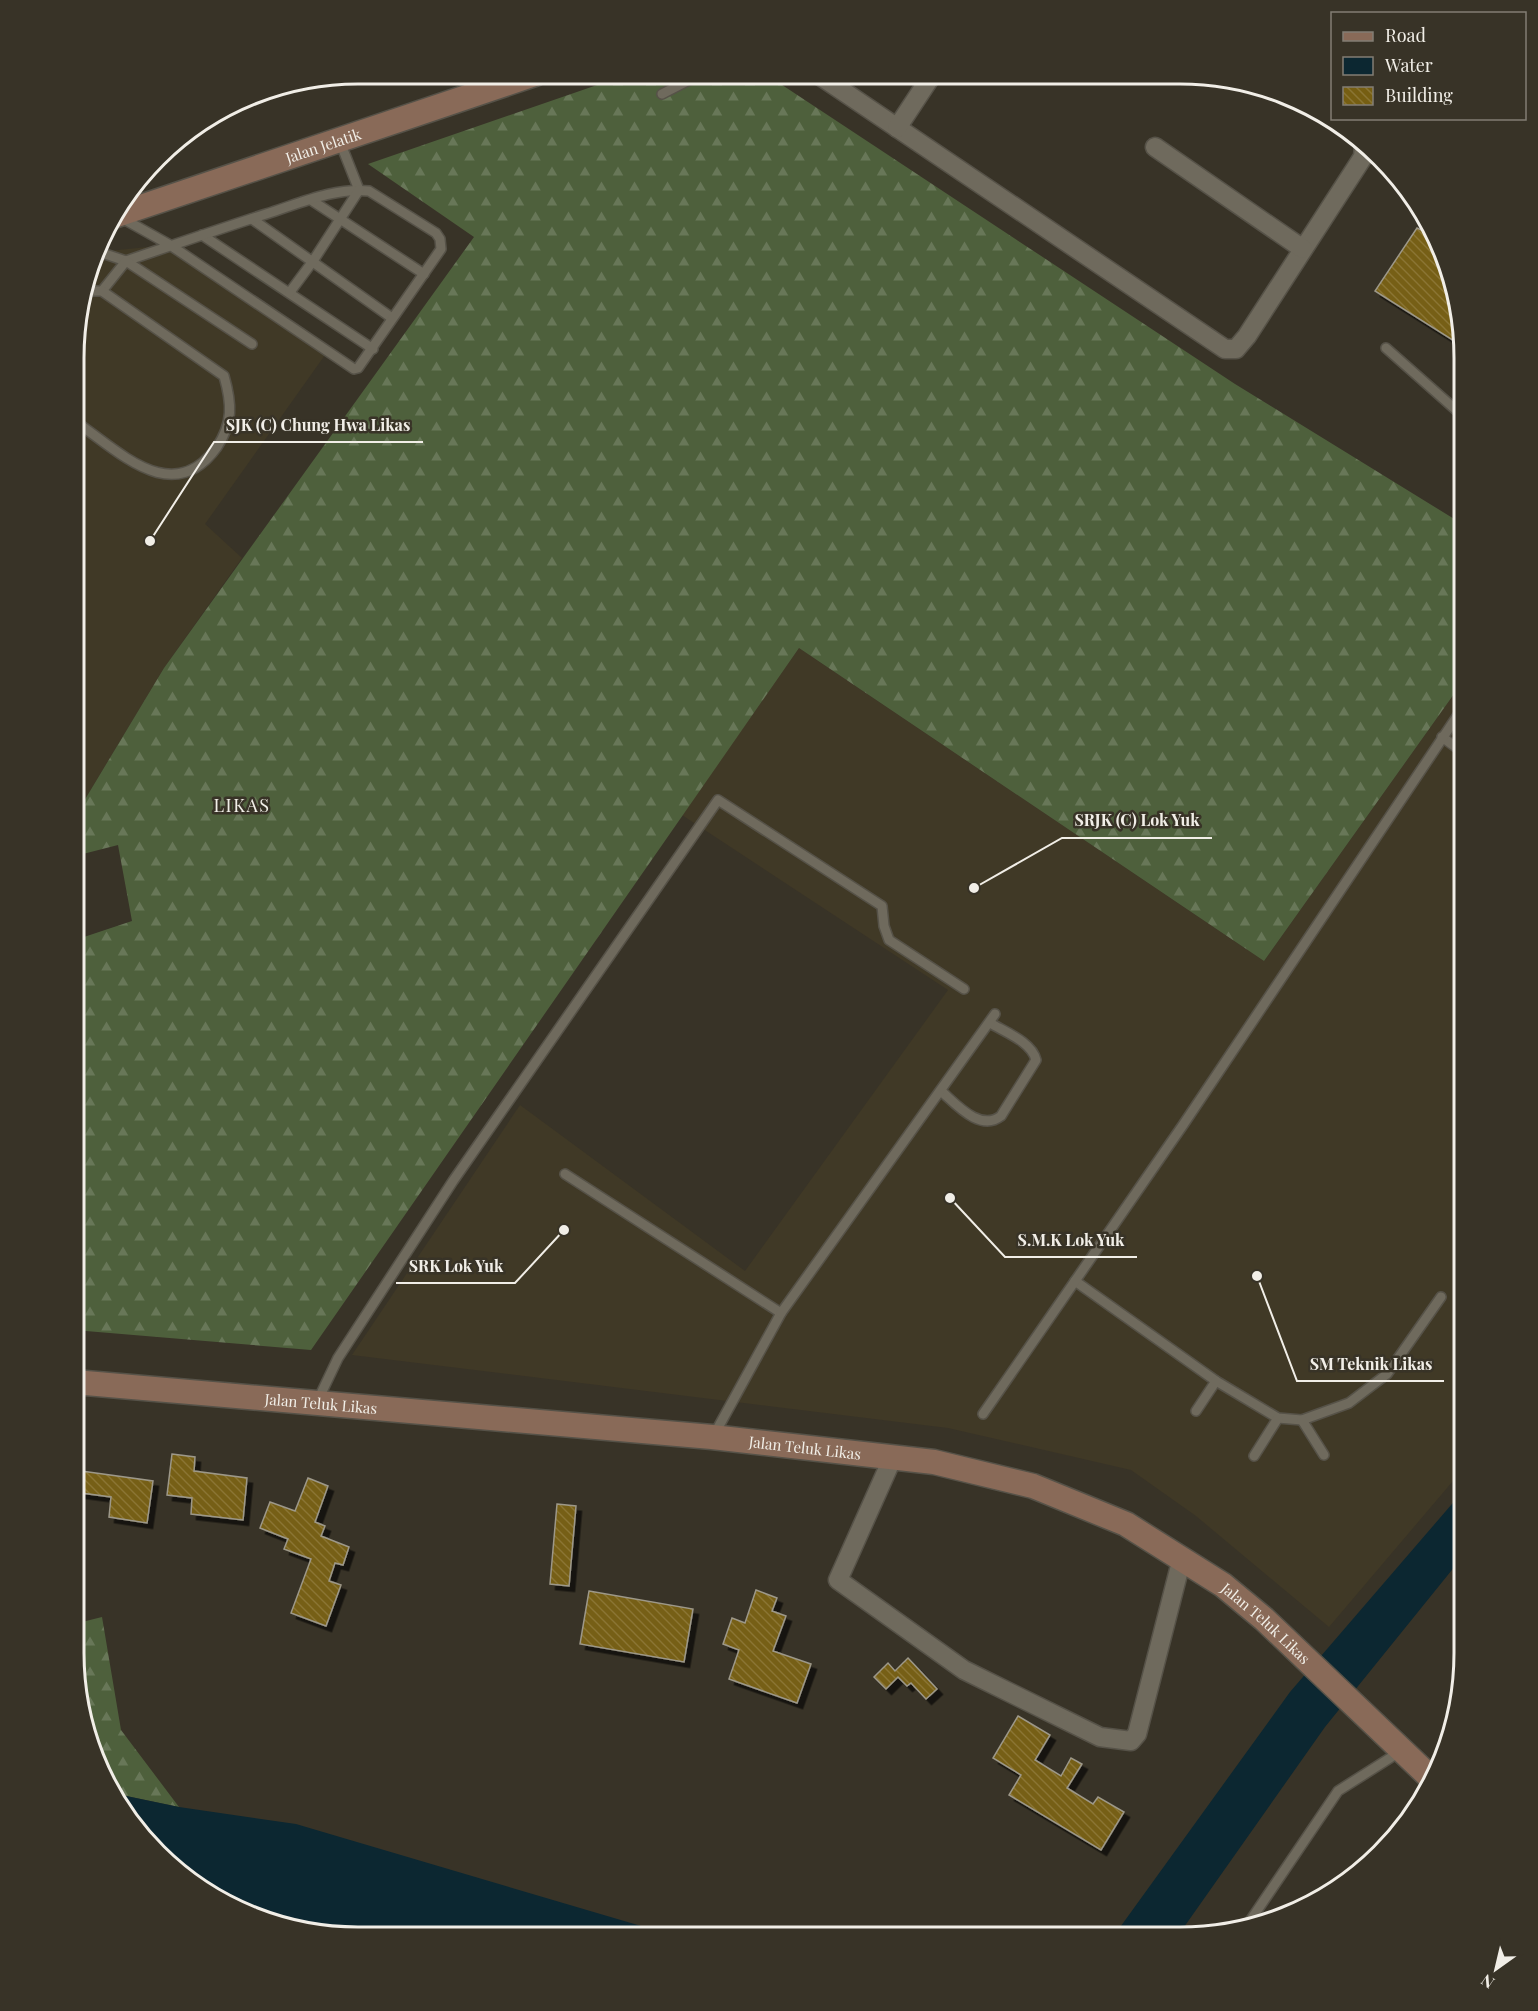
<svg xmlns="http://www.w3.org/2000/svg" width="1538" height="2011" font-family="'Playfair Display',serif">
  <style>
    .built { fill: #403926 }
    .forest { fill: url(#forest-firs) }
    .water { fill: #0c2731 }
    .building { fill: url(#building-back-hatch); stroke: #9d9889; stroke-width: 1.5; filter: url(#shadow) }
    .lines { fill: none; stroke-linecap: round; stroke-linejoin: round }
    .lane-casing { stroke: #565248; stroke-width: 12 }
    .street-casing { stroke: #565248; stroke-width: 21 }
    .secondary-casing { stroke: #565248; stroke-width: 27 }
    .lane { stroke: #6f6a5d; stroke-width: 9 }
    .street { stroke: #6f6a5d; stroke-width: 18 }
    .secondary { stroke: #896a58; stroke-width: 24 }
    .labels { text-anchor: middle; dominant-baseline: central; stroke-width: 5; stroke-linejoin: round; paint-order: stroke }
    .street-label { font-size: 15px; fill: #f1eee7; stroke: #383327 }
    .quarter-label { font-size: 18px; letter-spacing: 1.5px; fill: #f1eee7; stroke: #383327 }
    .rim { fill: none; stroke: #f1eee7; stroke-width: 3 }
    .leader { fill: none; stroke: #f1eee7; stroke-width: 2 }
    .callout-dot { fill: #f1eee7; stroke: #383327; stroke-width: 2 }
    .callout-label { font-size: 16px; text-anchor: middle; font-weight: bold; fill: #f1eee7; stroke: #383327; stroke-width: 5; stroke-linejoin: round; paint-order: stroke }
  </style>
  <defs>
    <pattern id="forest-firs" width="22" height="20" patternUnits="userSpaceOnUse" patternTransform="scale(1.5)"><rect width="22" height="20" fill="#4e603c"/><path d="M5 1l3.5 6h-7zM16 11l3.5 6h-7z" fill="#687758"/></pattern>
    <pattern id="building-back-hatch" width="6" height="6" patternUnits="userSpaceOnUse" patternTransform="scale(1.5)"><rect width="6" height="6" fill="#765e12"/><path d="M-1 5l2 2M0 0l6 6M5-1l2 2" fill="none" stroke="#8a7534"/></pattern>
    <filter id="shadow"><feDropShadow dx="5.5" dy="5.5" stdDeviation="0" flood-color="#0009"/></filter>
  </defs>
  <rect width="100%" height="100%" fill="#383327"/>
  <!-- built -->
  <g class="built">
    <polygon points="167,245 325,355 205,524 242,558 164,668 75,816 76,321 99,252"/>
    <polygon points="799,648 1264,961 1464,680 1464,1468 1329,1627 1196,1516 1131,1470 948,1428 352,1355 520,1105 745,1271 948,990 682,815"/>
  </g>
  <!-- forest -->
  <g class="forest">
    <polygon points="629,74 767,75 1235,384 1464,525 1464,680 1264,961 799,648 311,1350 74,1330 75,940 132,921 118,845 75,856 75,816 164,668 474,237 368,164"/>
    <polygon points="102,1617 121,1730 179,1807 112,1793 103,1779 74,1653 74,1624"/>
  </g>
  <!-- water -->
  <g class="water">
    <polygon points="1464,1490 1464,1555 1325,1727 1177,1937 1113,1937 1290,1692"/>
    <polygon points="112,1793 179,1807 296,1824 675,1936 321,1935 200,1889 144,1841"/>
  </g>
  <!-- building -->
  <g class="building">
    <polygon points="1417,228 1436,237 1462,346 1375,291"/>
    <polygon points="172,1454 195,1457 194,1471 247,1478 243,1520 191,1514 192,1498 167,1495"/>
    <polygon points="74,1470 153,1481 147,1523 109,1517 111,1497 74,1492"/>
    <polygon points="308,1478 328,1486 315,1522 325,1526 321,1536 349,1547 343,1565 335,1563 329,1581 341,1585 326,1626 291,1613 311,1559 284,1549 288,1539 260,1528 270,1502 295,1511"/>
    <polygon points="557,1504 576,1506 569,1586 550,1584"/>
    <polygon points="756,1590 777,1598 772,1611 786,1616 773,1651 811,1664 797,1703 729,1679 739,1650 723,1644 732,1618 745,1623"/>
    <polygon points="589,1591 693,1609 684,1662 580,1644"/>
    <polygon points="908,1658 937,1689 926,1699 911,1683 907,1686 898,1677 886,1689 874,1677 888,1663 895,1671"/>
    <polygon points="1018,1716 1050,1735 1035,1760 1061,1776 1071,1758 1082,1764 1067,1788 1093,1804 1098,1797 1124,1812 1101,1850 1009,1795 1021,1775 993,1758"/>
  </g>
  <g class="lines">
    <!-- lane casing -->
    <g class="lane-casing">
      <g id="lane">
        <polyline points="662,94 701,74"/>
        <polyline points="340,142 359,190"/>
        <polyline points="311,200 424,274"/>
        <polyline points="252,219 392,318"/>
        <polyline points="202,235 373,349"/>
        <path d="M99,252L126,261C173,245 219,229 266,214C298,204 335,187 369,191L436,233L440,239L441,249L358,368L354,369L170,245L120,217"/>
        <polyline points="102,291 126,261 252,344"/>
        <polyline points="290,292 313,261 359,190"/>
        <polyline points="1386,348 1464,417"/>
        <path d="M76,422C120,452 173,508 217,447C233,423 232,404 224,376L102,291H86"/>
        <polyline points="1442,737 1464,753"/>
        <path d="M941,1091C957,1105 980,1132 1001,1116L1036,1060C1032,1042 1005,1032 990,1023"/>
        <polyline points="565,1174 781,1313 714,1435"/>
        <polyline points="1075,1281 1216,1381 1278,1418 1302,1420 1349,1403 1387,1374 1441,1297"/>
        <polyline points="781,1313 995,1014"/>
        <polyline points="317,1402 338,1358 453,1181 718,800 882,906 884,926 889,940 964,989"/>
        <polyline points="1196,1411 1216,1381"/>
        <polyline points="983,1414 1183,1125 1464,706"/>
        <polyline points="1302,1420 1324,1455"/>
        <polyline points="1254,1456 1278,1418"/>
        <polyline points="1250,1921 1338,1791 1401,1751"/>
      </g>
    </g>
    <!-- street casing -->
    <g class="street-casing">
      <g id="street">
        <polyline points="819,75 1225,349 1236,349 1247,336 1363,157 1364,146"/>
        <polyline points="897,128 932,75"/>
        <polyline points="1155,147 1303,249"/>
        <polyline points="893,1457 838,1580 964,1670 1100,1737 1131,1741 1137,1734 1182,1558"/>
      </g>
    </g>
    <!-- secondary casing -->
    <g class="secondary-casing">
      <g id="secondary">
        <path id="s1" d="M111,217L535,74"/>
        <path id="s2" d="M74,1382L712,1437L934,1462L1033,1486L1126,1524L1223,1585L1264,1619L1432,1779"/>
      </g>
    </g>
    <!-- lane -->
    <use href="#lane" class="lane"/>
    <!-- street -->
    <use href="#street" class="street"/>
    <!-- secondary -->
    <use href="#secondary" class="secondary"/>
  </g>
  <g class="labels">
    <!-- street labels -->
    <g class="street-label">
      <text stroke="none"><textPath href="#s1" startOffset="224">Jalan Jelatik</textPath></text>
      <text stroke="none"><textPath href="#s2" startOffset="248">Jalan Teluk Likas</textPath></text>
      <text stroke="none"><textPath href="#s2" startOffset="734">Jalan Teluk Likas</textPath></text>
      <text stroke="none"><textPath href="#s2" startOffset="1238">Jalan Teluk Likas</textPath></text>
    </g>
    <!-- quarter labels -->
    <g class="quarter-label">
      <text x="242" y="805">LIKAS</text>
    </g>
  </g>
  <!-- crop -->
  <path d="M0 0H1538V2011H0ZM358 84H1180A274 274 0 0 1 1454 358V1653A274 274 0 0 1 1180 1927H358A274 274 0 0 1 84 1653V358A274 274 0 0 1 358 84Z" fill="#383327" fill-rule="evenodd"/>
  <path class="rim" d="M358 84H1180A274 274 0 0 1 1454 358V1653A274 274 0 0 1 1180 1927H358A274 274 0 0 1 84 1653V358A274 274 0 0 1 358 84Z"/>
  <!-- callouts -->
  <path class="leader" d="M150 541L214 442H423M974 888L1062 838H1212M950 1198L1005 1257H1137M564 1230L515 1283H396M1257 1276L1297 1381H1444"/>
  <g class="callout-dot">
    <circle cx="150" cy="541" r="6"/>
    <circle cx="974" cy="888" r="6"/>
    <circle cx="950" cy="1198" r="6"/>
    <circle cx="564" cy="1230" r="6"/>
    <circle cx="1257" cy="1276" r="6"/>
  </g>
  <g class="callout-label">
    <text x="318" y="431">SJK (C) Chung Hwa Likas</text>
    <text x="1137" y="826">SRJK (C) Lok Yuk</text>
    <text x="1071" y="1246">S.M.K Lok Yuk</text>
    <text x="456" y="1272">SRK Lok Yuk</text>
    <text x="1371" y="1370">SM Teknik Likas</text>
  </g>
  <!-- legend -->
  <rect x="1331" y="12" width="195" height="108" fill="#383327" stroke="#827e74" stroke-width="1.5"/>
  <rect x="1343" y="32" width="30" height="9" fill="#896a58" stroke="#827e74" stroke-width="1.5"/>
  <text x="1385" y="42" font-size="18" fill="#f1eee7">Road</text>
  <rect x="1343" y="57" width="30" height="18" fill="#0c2731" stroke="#827e74" stroke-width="1.5"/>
  <text x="1385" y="72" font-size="18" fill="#f1eee7">Water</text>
  <rect x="1343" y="87" width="30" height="18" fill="url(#building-back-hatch)" stroke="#827e74" stroke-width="1.5"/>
  <text x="1385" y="102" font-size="18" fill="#f1eee7">Building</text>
  <!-- north arrow -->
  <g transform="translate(1496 1969) rotate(214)" stroke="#383327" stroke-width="4.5" paint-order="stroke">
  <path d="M0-4.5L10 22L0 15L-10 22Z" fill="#f1eee7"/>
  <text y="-9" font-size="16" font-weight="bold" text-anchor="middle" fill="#f1eee7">N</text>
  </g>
</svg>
